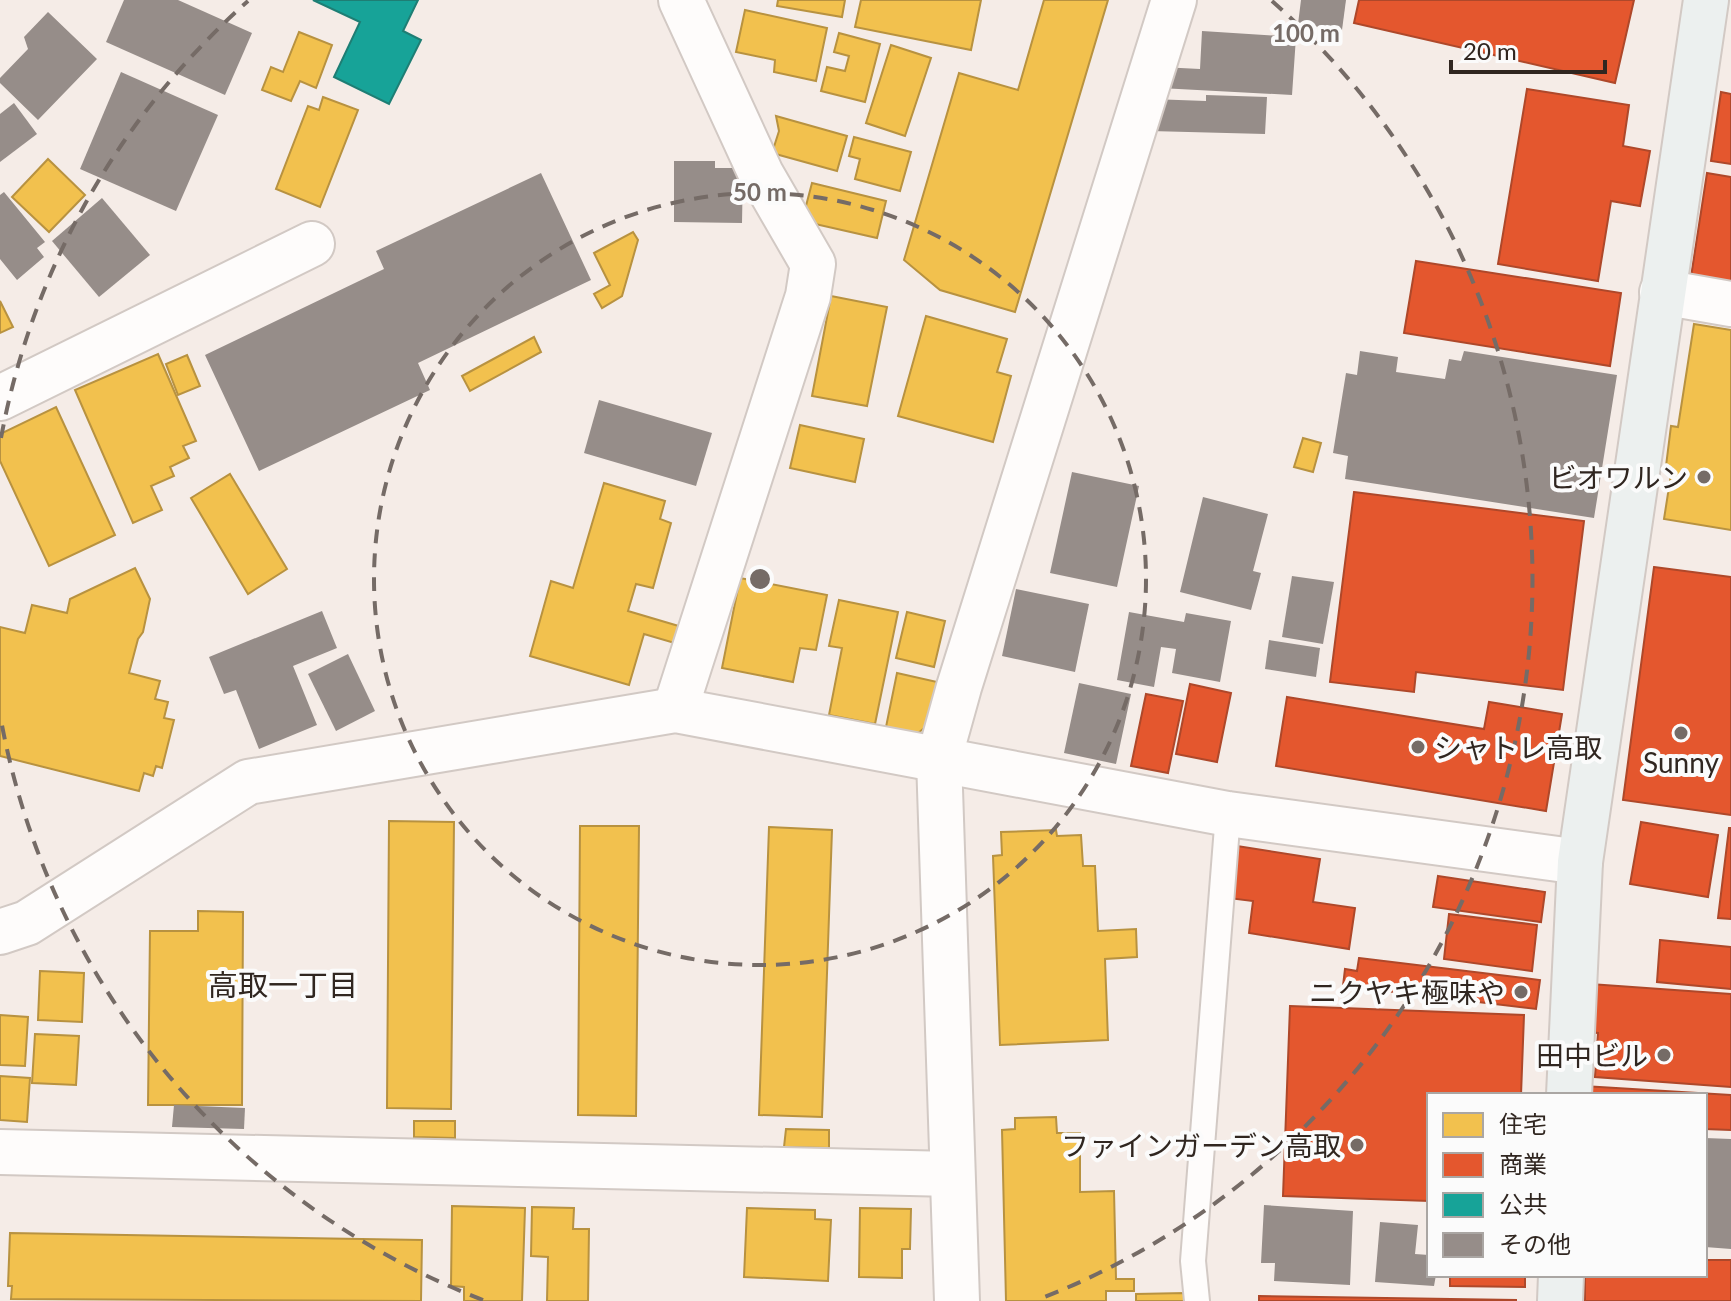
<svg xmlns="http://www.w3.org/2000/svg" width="1731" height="1301" font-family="Lato,'Noto Sans JP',sans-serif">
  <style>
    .homes { fill: #f2c14e; stroke: #b89240; stroke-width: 2 }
    .shops { fill: #e4572e; stroke: #ae482a; stroke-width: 2 }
    .public { fill: #17a398; stroke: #1e7e74; stroke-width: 2 }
    .building { fill: #968d89 }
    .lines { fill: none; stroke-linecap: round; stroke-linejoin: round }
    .lane-casing { stroke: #d2c9c4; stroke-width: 28 }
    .street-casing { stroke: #d2c9c4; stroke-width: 48 }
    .secondary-casing { stroke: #d2c9c4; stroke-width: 48 }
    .lane { stroke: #fefcfb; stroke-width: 24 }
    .street { stroke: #fefcfb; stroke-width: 44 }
    .secondary { stroke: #ecf0ef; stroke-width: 44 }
    .ring { fill: none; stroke: #756b66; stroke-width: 4; stroke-dasharray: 14 10 }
    .poi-dot { fill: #756b66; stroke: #fbfbfb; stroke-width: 3 }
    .labels { text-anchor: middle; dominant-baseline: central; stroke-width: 8; stroke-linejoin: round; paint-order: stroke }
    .poi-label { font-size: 28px; fill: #302620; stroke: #fbfbfb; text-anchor: end }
    .neighbourhood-label { font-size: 30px; fill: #302620; stroke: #fbfbfb }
    .centre { fill: #756b66; stroke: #fbfbfb; stroke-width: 4 }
    .ring-label { font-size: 24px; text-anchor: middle; font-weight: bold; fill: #756b66; stroke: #fbfbfb; stroke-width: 8; stroke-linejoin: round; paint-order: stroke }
  </style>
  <rect width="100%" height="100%" fill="#f5ece7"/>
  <!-- homes -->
  <g class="homes">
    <polygon points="778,0 845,0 842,17 777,6"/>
    <polygon points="861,0 981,0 971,50 855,27"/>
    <polygon points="1044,0 1108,0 1015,312 940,290 904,260 959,73 1018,90"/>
    <polygon points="745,10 827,28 816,81 774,72 775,60 736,52"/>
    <polygon points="299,32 332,45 316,88 300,81 291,101 262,90 271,67 283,72"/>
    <polygon points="839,33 880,44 865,102 821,91 827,67 845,71 849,56 834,52"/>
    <polygon points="891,45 931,58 905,136 866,123"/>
    <polygon points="323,97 358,110 320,207 276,189 308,106 319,110"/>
    <polygon points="776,116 847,136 837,171 772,153 779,131"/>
    <polygon points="854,137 911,152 900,191 855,179 860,159 849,156"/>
    <polygon points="48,159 85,195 49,232 12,197"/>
    <polygon points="812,183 886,201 877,238 802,221"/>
    <polygon points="633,232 638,240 622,296 602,308 594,294 610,285 594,253"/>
    <polygon points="831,296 887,307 867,406 812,396"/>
    <polygon points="0,301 13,327 0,333"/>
    <polygon points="926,316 1007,339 997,372 1011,376 993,442 898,416"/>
    <polygon points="1694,324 1731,330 1731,530 1664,519 1672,468 1666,466 1671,426 1678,427"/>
    <polygon points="534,337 541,352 470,391 462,376"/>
    <polygon points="158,354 196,441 183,446 189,458 170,467 174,476 151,486 162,510 133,523 75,390"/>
    <polygon points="187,355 200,386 178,395 166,364"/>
    <polygon points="56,407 115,535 49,566 0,461 0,434"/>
    <polygon points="800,425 864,439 855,482 790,468"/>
    <polygon points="1303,438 1321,443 1313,472 1294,467"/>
    <polygon points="230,474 287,569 248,594 191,498"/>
    <polygon points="604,483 665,501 660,519 671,523 653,588 636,584 628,611 682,627 678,644 644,634 629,685 530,656 551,581 573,588"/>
    <polygon points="135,568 150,599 143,632 138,639 129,673 160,681 155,699 168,702 164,718 174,720 162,768 156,766 153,776 144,773 139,791 0,756 0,627 25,633 32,605 67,613 70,599"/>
    <polygon points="740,578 827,595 816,650 800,648 793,682 722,668"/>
    <polygon points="839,600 898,612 875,724 829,715 842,648 829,646"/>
    <polygon points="907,612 945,621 934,667 896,658"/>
    <polygon points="897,673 937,682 929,724 917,734 886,727"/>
    <polygon points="389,821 454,822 451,1109 387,1108"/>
    <polygon points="580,826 639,826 636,1116 578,1115"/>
    <polygon points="769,827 832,830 822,1117 759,1115"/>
    <polygon points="1056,830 1057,836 1081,835 1083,866 1095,866 1098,931 1136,929 1137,957 1105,959 1108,1040 1000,1045 993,856 1002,855 1001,832"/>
    <polygon points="198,911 243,912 242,1105 148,1105 150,931 198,931"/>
    <polygon points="40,971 84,973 82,1022 38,1020"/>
    <polygon points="0,1015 28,1017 25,1066 0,1065"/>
    <polygon points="35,1034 79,1036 76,1085 32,1083"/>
    <polygon points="0,1076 30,1078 27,1122 0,1120"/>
    <polygon points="1056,1117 1057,1133 1080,1133 1080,1192 1114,1191 1116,1279 1134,1279 1134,1291 1106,1291 1106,1301 1006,1301 1002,1130 1015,1129 1015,1118"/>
    <polygon points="414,1121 455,1121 455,1138 414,1137"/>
    <polygon points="786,1129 829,1130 829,1148 784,1147"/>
    <polygon points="452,1206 525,1208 522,1301 464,1301 464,1287 451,1286"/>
    <polygon points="532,1207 574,1208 573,1229 589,1229 588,1301 547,1301 548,1257 531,1256"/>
    <polygon points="747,1208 815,1210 815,1219 831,1220 828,1281 744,1277"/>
    <polygon points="860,1208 911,1209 910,1249 902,1249 902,1278 859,1277"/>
    <polygon points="10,1233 422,1240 421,1301 11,1299 12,1286 8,1286"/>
    <polygon points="1185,1293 1185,1301 1136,1301 1136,1294"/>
  </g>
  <!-- shops -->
  <g class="shops">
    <polygon points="1359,0 1634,0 1615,83 1354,23"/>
    <polygon points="1527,89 1629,105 1623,146 1650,151 1640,206 1611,201 1598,281 1498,264"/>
    <polygon points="1721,92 1731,94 1731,164 1711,161"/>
    <polygon points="1707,173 1731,177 1731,282 1691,277"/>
    <polygon points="1416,261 1621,293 1610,366 1404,333"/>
    <polygon points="1354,492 1584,521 1563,690 1416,672 1414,692 1330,682"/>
    <polygon points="1654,567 1731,577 1731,815 1623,800"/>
    <polygon points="1190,684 1231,693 1217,762 1176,754"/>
    <polygon points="1146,694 1183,701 1168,773 1131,766"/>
    <polygon points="1287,697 1484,729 1489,702 1562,714 1546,811 1276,766"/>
    <polygon points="1641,822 1718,835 1708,897 1630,884"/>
    <polygon points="1729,828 1731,828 1731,919 1718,918"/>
    <polygon points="1237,846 1320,859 1313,902 1355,908 1349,949 1249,933 1253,901 1228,898"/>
    <polygon points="1438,876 1545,892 1541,922 1433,907"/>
    <polygon points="1449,914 1537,925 1532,971 1444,959"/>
    <polygon points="1660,940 1731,947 1731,989 1657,982"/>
    <polygon points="1359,958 1540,980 1536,1009 1343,986 1345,969 1357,971"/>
    <polygon points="1590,984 1731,994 1731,1087 1595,1077 1598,1033 1586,1032"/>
    <polygon points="1290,1006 1524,1015 1521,1095 1429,1095 1429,1201 1283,1196"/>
    <polygon points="1583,1086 1731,1095 1731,1130 1705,1129 1705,1095 1582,1095"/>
    <polygon points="1705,1260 1731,1260 1731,1301 1585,1301 1585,1275 1705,1275"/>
    <polygon points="1450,1275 1525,1275 1525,1287 1450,1286"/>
    <polygon points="1259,1296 1516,1300 1516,1301 1259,1301"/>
  </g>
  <!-- public -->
  <polygon class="public" points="313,0 418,0 403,31 421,40 389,104 334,77 360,22"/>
  <!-- building -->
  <g class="building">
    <polygon points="124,0 178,0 252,33 225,95 106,42"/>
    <polygon points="1301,0 1346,0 1342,30 1298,24"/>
    <polygon points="48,12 97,59 38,120 0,83 0,78 28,49 24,37"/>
    <polygon points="1202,31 1296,37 1292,95 1160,88 1161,67 1200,69"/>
    <polygon points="121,72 218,115 176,211 80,169"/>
    <polygon points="1206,95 1267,97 1265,134 1150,131 1151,99 1206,101"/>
    <polygon points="14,103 37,134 0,162 0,114"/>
    <polygon points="674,161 715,161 715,168 743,168 742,223 674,222"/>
    <polygon points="541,173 591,280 418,363 430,390 259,471 205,355 384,269 376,251"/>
    <polygon points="4,192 45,242 37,248 44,257 17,280 0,259 0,195"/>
    <polygon points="102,198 150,255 99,297 52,241"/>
    <polygon points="1360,351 1398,357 1396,372 1445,379 1449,359 1461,361 1464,351 1617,375 1594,518 1345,479 1348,456 1333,453 1346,373 1357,375"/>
    <polygon points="599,400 712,433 696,486 584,453"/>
    <polygon points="1072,472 1139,486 1117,587 1050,573"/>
    <polygon points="1203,497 1268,514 1253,571 1261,573 1251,610 1180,592"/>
    <polygon points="1292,576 1334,582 1323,644 1282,637"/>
    <polygon points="1016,589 1089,604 1075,672 1002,656"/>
    <polygon points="322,611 337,648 293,666 317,725 259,749 236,690 224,694 209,657"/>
    <polygon points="1129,612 1184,622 1186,613 1231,621 1220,682 1172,673 1176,649 1161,647 1154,687 1117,680"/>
    <polygon points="1269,640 1320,648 1316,677 1265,669"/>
    <polygon points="348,654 375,711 336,731 308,674"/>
    <polygon points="1079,683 1131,694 1116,764 1064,753"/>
    <polygon points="174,1105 245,1108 244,1129 172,1127"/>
    <polygon points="1705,1138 1731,1139 1731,1249 1705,1247"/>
    <polygon points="1264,1205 1353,1211 1350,1285 1274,1281 1275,1263 1261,1263"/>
    <polygon points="1380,1222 1418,1225 1415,1254 1429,1255 1429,1275 1436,1275 1434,1286 1375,1282"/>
  </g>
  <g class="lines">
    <!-- lane casing -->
    <g class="lane-casing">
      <polyline id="lane" points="1197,1301 1193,1261 1228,814"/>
    </g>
    <!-- street casing -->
    <g class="street-casing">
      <g id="street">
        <polyline points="1662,292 1731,304"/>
        <polyline points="0,398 312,244"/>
        <polyline points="675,710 808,296 813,264 761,174 681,0"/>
        <polyline points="0,932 27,923 248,782 675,710 1228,814 1580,862"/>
        <polyline points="0,1152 952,1174"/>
        <polyline points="957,1301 939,759 959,687 1174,0"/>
      </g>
    </g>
    <!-- secondary casing -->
    <g class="secondary-casing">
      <g id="secondary">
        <polyline points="1569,1095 1580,862 1706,0"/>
        <polyline points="1560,1301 1561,1275"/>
      </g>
    </g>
    <!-- lane -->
    <use href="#lane" class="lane"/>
    <!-- street -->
    <use href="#street" class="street"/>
    <!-- secondary -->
    <use href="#secondary" class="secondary"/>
  </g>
  <!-- distance rings -->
  <g class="ring">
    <circle cx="760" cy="579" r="386"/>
    <path d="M483 1300A772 772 0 0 1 1 720M1 438A772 772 0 0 1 248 1M1272 1A772 772 0 0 1 1037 1300"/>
  </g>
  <!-- markers -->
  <g class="poi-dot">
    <circle cx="1704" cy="477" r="8"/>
    <circle cx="1681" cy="733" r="8"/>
    <circle cx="1418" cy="747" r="8"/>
    <circle cx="1521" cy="992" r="8"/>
    <circle cx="1664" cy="1055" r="8"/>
    <circle cx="1357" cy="1145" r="8"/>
  </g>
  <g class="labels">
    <!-- poi labels -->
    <g class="poi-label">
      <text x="1688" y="477">ビオワルン</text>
      <text x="1434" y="747" text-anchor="start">シャトレ高取</text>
      <text x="1681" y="762" text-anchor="middle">Sunny</text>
      <text x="1505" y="992">ニクヤキ極味や</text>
      <text x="1648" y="1055">田中ビル</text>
      <text x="1341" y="1145">ファインガーデン高取</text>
    </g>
    <!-- neighbourhood labels -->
    <g class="neighbourhood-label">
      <text x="283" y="984">高取一丁目</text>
    </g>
  </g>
  <circle cx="760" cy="579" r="12" class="centre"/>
  <g class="ring-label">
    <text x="1306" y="42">100 m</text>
    <text x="760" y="201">50 m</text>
  </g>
  <!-- legend -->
  <rect x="1427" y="1093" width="280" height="184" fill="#fbfbfb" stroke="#aaa6a3" stroke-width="2"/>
  <rect x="1443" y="1113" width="40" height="24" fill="#f2c14e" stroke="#aaa6a3" stroke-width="2"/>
  <text x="1499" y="1133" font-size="24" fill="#302620">住宅</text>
  <rect x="1443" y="1153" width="40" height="24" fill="#e4572e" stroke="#aaa6a3" stroke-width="2"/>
  <text x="1499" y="1173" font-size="24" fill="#302620">商業</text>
  <rect x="1443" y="1193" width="40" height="24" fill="#17a398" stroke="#aaa6a3" stroke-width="2"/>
  <text x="1499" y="1213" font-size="24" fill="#302620">公共</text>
  <rect x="1443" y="1233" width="40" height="24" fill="#968d89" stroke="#aaa6a3" stroke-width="2"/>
  <text x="1499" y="1253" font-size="24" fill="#302620">その他</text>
  <!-- scale -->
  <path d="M1451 60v12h154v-12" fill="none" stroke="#302620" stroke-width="4"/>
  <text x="1463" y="60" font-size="24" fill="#302620" stroke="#fbfbfb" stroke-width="6" paint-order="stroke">20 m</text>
</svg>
